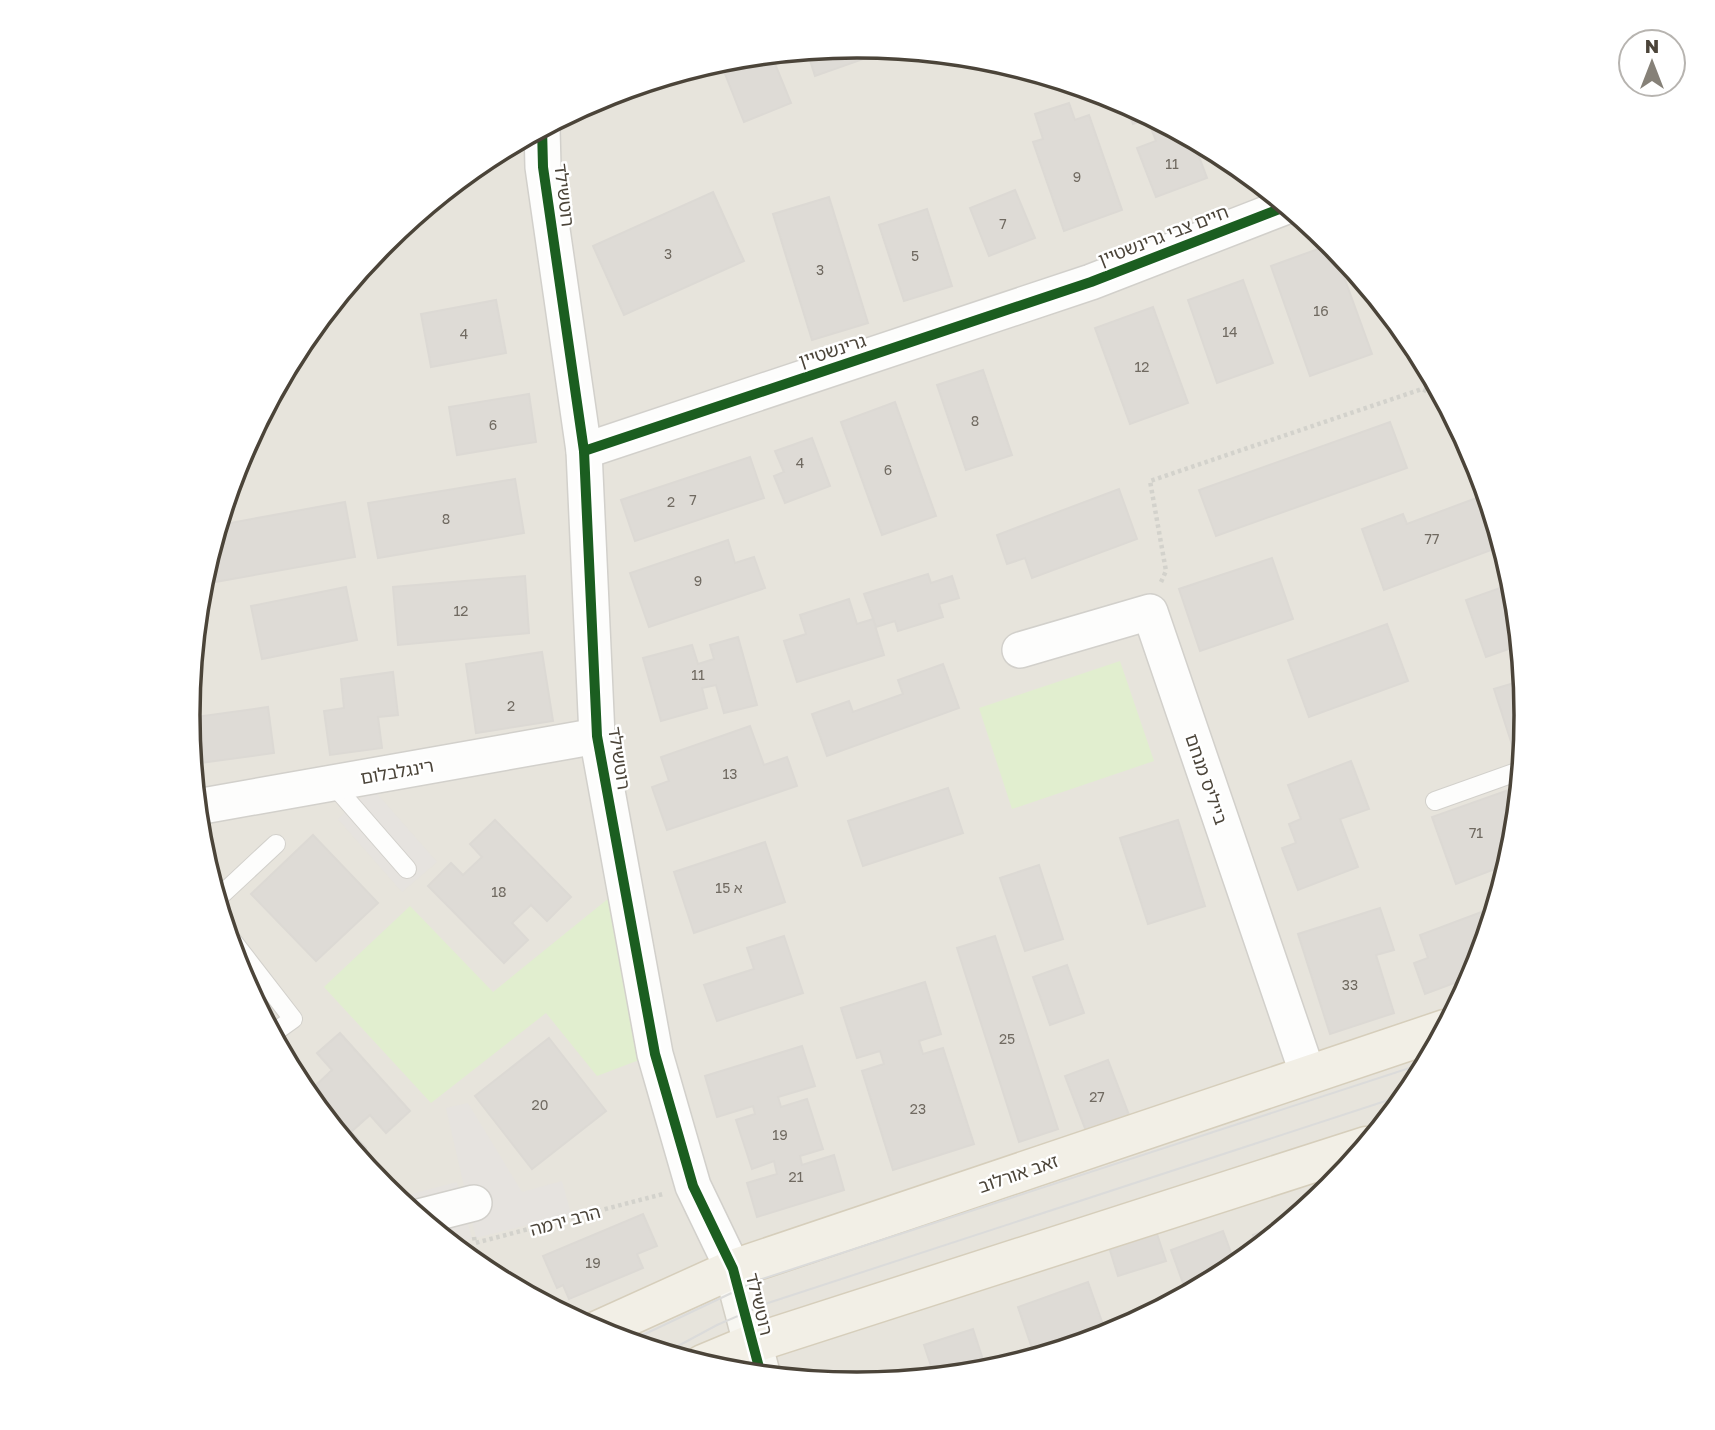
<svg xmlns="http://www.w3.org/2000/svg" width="1715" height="1430" font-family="'Golos Text','Noto Sans Hebrew',sans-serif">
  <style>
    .residential { fill: #e7e4dc }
    .green { fill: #e1eecf }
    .parking { fill: #e6e3df }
    .building { fill: #dedbd6; stroke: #dcd9d4; stroke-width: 2 }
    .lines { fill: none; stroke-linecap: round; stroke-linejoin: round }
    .lane-casing { stroke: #d2d0cb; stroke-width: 20 }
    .street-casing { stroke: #d2d0cb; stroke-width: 38 }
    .secondary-casing { stroke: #d3cfc5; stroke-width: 41 }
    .primary-casing { stroke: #d6cebb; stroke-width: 41 }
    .path { stroke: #d3d2cc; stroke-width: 4.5; stroke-dasharray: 3.5 3.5; stroke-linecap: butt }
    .lane { stroke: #fdfdfc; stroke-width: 18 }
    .street { stroke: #fdfdfc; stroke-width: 35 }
    .secondary { stroke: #f7f6f1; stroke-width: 38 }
    .primary { stroke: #f2efe6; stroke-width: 38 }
    .tram { stroke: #dbdbda; stroke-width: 2 }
    .cycleway-casing { stroke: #fff; stroke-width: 15 }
    .cycleway { stroke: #1b5e20; stroke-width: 10 }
    .labels { text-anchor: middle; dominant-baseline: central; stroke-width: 5; stroke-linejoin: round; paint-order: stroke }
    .number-label { font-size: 14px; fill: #706a61 }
    .street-label { font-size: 18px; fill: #4b4439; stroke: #fff }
    .rim { fill: none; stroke: #4b4439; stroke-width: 3.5 }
  </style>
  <rect width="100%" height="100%" fill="#f4f2ee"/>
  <!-- residential -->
  <circle class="residential" cx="858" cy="715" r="667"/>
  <!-- green -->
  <g class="green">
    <polygon points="1120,661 1154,761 1012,809 979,708"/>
    <polygon points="625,885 655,1054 597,1076 546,1013 431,1103 324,987 410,906 493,992"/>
  </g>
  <!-- parking -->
  <g class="parking">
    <polygon points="372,788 437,862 402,892 338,819"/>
    <polygon points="468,1103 522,1192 562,1181 571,1214 476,1238 446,1108"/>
    <polygon points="457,1182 472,1239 452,1244 396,1198"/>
  </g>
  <!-- building -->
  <g class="building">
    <polygon points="865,46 869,57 815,76 807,51"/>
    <polygon points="771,54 791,103 744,122 720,61"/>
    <polygon points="1124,102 1177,130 1179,137 1185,135 1192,138 1207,178 1156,197 1137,148 1156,141 1147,118 1133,124"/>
    <polygon points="1069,103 1075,120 1089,115 1122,210 1064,231 1033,142 1043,139 1035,114"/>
    <polygon points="1015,190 1035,238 989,256 970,208"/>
    <polygon points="713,192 744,261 624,315 593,246"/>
    <polygon points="829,197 868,323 812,340 773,214"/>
    <polygon points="927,209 952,286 904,301 879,225"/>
    <polygon points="1332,244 1372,354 1310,376 1271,266"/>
    <polygon points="1243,280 1273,363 1217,383 1188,300"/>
    <polygon points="496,300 506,353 431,367 421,314"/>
    <polygon points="1153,307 1188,403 1130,424 1095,328"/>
    <polygon points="983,370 1012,455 966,470 937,385"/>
    <polygon points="529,394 536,442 457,455 449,407"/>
    <polygon points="895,402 936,516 882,535 841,422"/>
    <polygon points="1390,422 1407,468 1216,536 1199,490"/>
    <polygon points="812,438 830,486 785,503 774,476 784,472 775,451"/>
    <polygon points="750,457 764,498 635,541 621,500"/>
    <polygon points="515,479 524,533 378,558 368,503"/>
    <polygon points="1119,489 1137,539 1032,578 1025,558 1007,564 997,535"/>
    <polygon points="1487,494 1502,546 1384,590 1362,529 1403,514 1407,524"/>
    <polygon points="345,502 355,557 204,584 203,577 219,525"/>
    <polygon points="728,540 735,563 754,557 765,588 649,627 630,573"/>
    <polygon points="1272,558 1293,619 1200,651 1179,589"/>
    <polygon points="928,574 931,583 952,576 959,598 939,604 943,617 898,631 895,621 876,627 864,594"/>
    <polygon points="525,576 529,633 398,645 393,587"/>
    <polygon points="1514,583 1520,645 1486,657 1466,600"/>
    <polygon points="346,587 357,640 262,659 251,606"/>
    <polygon points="849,599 857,624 873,619 884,655 797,682 784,641 806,634 800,615"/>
    <polygon points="1387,624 1408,681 1309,717 1288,660"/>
    <polygon points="738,637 757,705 724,713 716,685 702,688 707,708 661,721 643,658 692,645 698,664 714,659 710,645"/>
    <polygon points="542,652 553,721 476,733 466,664"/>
    <polygon points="943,664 959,708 827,756 812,714 849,701 853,712 903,694 898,680"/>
    <polygon points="393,672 398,715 378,717 382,748 330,755 324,711 344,708 341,679"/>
    <polygon points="1524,680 1527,715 1524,748 1514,751 1494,689"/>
    <polygon points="268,707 274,753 193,764 188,718"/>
    <polygon points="750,726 764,765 787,757 797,786 667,830 652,787 669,781 661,757"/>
    <polygon points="1351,761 1369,809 1340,819 1358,867 1298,890 1282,848 1296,843 1289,824 1301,819 1288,785"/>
    <polygon points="1520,786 1514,846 1508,864 1456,884 1432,817"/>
    <polygon points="948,788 963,833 863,866 848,821"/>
    <polygon points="495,820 571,897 547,921 531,905 512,923 528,940 504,963 428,886 451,863 463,875 482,857 470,844"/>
    <polygon points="1178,820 1205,906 1148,924 1120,838"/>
    <polygon points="313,835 378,903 316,961 251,894"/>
    <polygon points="765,842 785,902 694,933 674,872"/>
    <polygon points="1039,865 1063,939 1025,951 1000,878"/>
    <polygon points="1495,907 1473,976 1425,994 1414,963 1428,958 1420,935"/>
    <polygon points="1380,908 1394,950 1376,955 1394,1013 1330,1034 1298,934"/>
    <polygon points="784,936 803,993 717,1021 704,985 754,969 747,948"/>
    <polygon points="995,936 1058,1129 1019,1142 957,948"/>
    <polygon points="1067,965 1084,1013 1050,1025 1033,977"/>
    <polygon points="925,982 941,1034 919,1041 923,1054 943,1048 974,1144 893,1170 862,1071 884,1064 880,1051 857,1058 841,1008"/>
    <polygon points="340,1033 410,1111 386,1133 370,1115 351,1132 366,1148 358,1156 294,1074 297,1072 312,1089 332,1070 317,1053"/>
    <polygon points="549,1038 606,1111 532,1169 475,1096"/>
    <polygon points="802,1046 815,1086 778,1097 781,1107 807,1099 823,1149 800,1156 802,1165 834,1155 844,1190 757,1217 747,1183 777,1174 774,1161 752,1169 736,1120 755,1114 753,1106 717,1117 705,1076"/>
    <polygon points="1108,1060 1129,1115 1086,1131 1065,1076"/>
    <polygon points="643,1214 657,1246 637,1254 643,1268 569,1299 563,1285 557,1288 543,1256"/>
    <polygon points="1293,1219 1258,1248 1253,1235"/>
    <polygon points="1155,1228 1166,1261 1118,1276 1108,1244"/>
    <polygon points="1223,1231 1236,1266 1187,1294 1171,1250"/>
    <polygon points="1088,1282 1107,1336 1035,1357 1018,1307"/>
    <polygon points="973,1329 987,1372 910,1379 908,1373 931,1366 924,1345"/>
  </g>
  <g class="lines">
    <!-- lane casing -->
    <g class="lane-casing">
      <g id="lane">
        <polyline points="332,783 407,869"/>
        <polyline points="1435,801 1522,770"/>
        <polyline points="217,899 276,844"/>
        <polyline points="228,935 293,1019 272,1034"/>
      </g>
    </g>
    <!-- street casing -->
    <g class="street-casing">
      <g id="street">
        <polyline points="542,128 543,167 584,451 597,736 655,1054 693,1186 733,1269"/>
        <polyline points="584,451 1091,282 1287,206"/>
        <polyline points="1020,650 1150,612 1308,1075"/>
        <polyline points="197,807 597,736"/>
        <polyline points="419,1217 474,1203"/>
      </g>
    </g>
    <!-- secondary casing -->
    <g class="secondary-casing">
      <polyline id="secondary" points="733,1269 761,1375"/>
    </g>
    <!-- primary casing -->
    <g class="primary-casing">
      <g id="primary">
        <polyline points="596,1331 733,1269 1445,1029"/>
        <polyline points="703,1364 751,1344 1366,1146"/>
      </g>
    </g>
    <!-- path -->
    <g class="path">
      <polyline points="1161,582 1166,571 1150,481 1422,389 1445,400"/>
      <polyline points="474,1237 475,1243 663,1194"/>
    </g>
    <!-- lane -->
    <use href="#lane" class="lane"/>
    <!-- street -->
    <use href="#street" class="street"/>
    <!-- secondary -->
    <use href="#secondary" class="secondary"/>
    <!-- primary -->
    <use href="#primary" class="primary"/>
    <!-- tram -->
    <g class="tram">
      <polyline points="628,1342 759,1280 1428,1062"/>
      <polyline points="665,1353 717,1325 768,1303 1410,1093"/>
    </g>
    <!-- cycleway casing -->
    <g class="cycleway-casing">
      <g id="cycleway">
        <polyline points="542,128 543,167 584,451 597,736 655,1054 693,1186 733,1269 761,1375"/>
        <polyline points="584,451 1091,282 1287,206"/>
      </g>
    </g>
    <!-- cycleway -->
    <use href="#cycleway" class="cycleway"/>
  </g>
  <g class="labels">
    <!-- number labels -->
    <g class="number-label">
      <text x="1172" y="163">11</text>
      <text x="1077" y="176">9</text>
      <text x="1003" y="223">7</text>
      <text x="668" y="253">3</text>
      <text x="915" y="255">5</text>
      <text x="820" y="269">3</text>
      <text x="1321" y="310">16</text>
      <text x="1230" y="331">14</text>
      <text x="464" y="333">4</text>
      <text x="1142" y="366">12</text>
      <text x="975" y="420">8</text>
      <text x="493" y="424">6</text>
      <text x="800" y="462">4</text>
      <text x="888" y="469">6</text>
      <text x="693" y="499">7</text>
      <text x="671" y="501">2</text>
      <text x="446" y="518">8</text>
      <text x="1432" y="538">77</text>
      <text x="698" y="580">9</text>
      <text x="461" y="610">12</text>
      <text x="698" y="674">11</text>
      <text x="511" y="705">2</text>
      <text x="730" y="773">13</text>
      <text x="1476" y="832">71</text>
      <text x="729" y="887">15 א</text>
      <text x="499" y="891">18</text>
      <text x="1350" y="984">33</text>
      <text x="1007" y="1038">25</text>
      <text x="1097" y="1096">27</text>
      <text x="540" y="1104">20</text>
      <text x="918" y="1108">23</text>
      <text x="780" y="1134">19</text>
      <text x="796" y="1176">21</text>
      <text x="593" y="1262">19</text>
    </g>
    <!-- street labels -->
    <g class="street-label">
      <text transform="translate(565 195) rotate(83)">רוטשילד</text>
      <text transform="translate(1163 235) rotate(-21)">חיים צבי גרינשטיין</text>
      <text transform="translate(832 350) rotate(-18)">גרינשטיין</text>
      <text transform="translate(620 758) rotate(81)">רוטשילד</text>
      <text transform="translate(397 771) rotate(-10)">רינגלבלום</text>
      <text transform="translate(1207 779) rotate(71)">בייליס מנחם</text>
      <text transform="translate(1018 1173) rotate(-19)">זאב אורלוב</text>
      <text transform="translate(565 1220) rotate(-15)">הרב ירמה</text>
      <text transform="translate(760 1304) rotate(76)">רוטשילד</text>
    </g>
  </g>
  <!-- crop -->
  <path d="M0 0H1715V1430H0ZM200 715a657 657 0 1 1 1314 0a657 657 0 1 1-1314 0Z" fill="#fff" fill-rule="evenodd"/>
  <path class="rim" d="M200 715a657 657 0 1 1 1314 0a657 657 0 1 1-1314 0Z"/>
  <!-- north arrow -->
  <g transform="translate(1652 63)"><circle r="33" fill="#ffffff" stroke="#b7b4b0" stroke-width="2"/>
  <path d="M0-5L12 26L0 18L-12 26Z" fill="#868178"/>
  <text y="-10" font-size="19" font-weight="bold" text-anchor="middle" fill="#4b4439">N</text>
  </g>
</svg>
